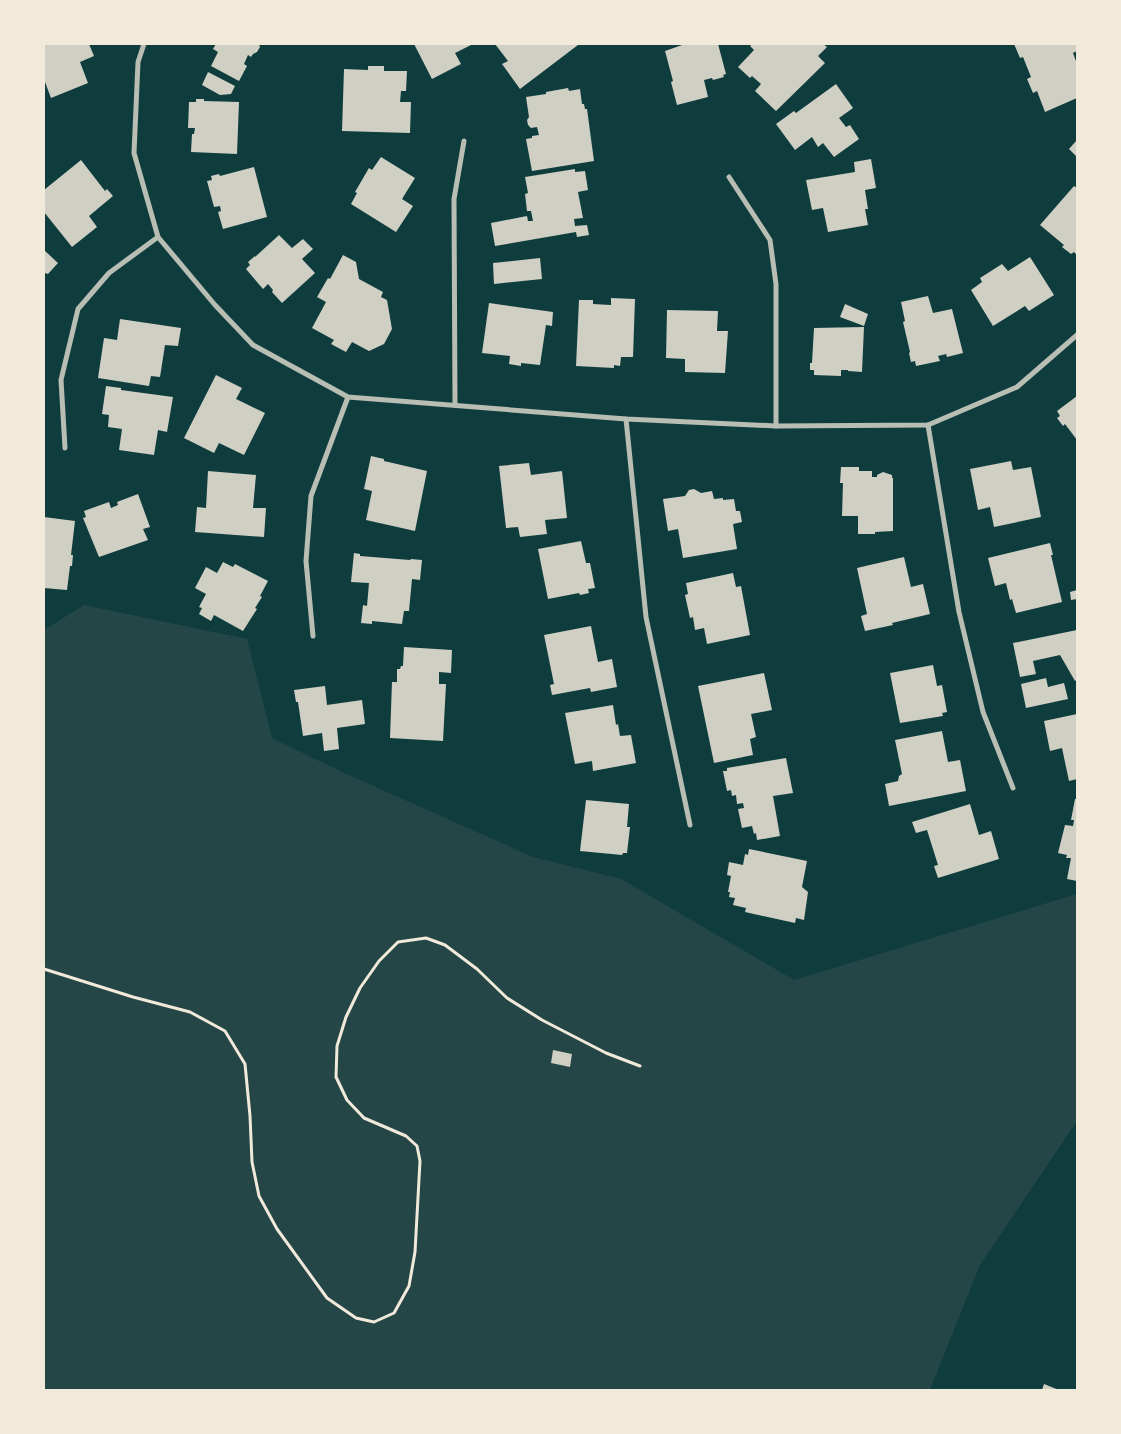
<svg xmlns="http://www.w3.org/2000/svg" width="1121" height="1434" font-family="Jost,sans-serif">
  <style>
    .green { fill: #244646 }
    .building { fill: #cfcfc3 }
    .lines { fill: none; stroke-linecap: round; stroke-linejoin: round }
    .path { stroke: #f1e9da; stroke-width: 3 }
    .minor { stroke: #b8beb3; stroke-width: 5 }
  </style>
  <rect width="100%" height="100%" fill="#0f3d3e"/>
  <!-- green -->
  <polygon class="green" points="84,605 247,639 272,738 344,773 533,857 621,879 794,980 1077,894 1077,1121 980,1265 930,1390 44,1390 44,630"/>
  <!-- building -->
  <g class="building">
    <polygon points="44,44 89,44 94,56 80,62 88,83 51,98 45,82 44,83"/>
    <polygon points="216,44 259,44 260,47 257,52 253,54 251,57 248,55 244,64 247,66 239,81 211,66 218,52 213,49"/>
    <polygon points="414,44 473,44 455,53 461,64 432,79"/>
    <polygon points="495,44 577,44 578,45 520,89 502,64 508,61"/>
    <polygon points="685,44 718,44 726,74 723,75 724,77 713,80 712,78 704,80 708,97 677,105 671,82 673,81 665,51"/>
    <polygon points="753,44 823,44 827,47 818,56 825,63 776,111 755,91 761,84 752,76 750,78 738,67 754,50 750,46"/>
    <polygon points="1014,44 1077,44 1077,51 1073,53 1077,64 1077,98 1045,112 1037,91 1033,93 1027,79 1031,77 1023,57 1020,58"/>
    <polygon points="368,66 384,66 384,71 407,71 406,91 401,91 400,102 411,102 410,133 342,131 344,69 368,70"/>
    <polygon points="208,72 235,86 231,94 220,95 202,85"/>
    <polygon points="836,84 853,108 839,118 846,127 850,125 859,139 834,157 823,143 818,147 812,137 795,150 776,124 794,111 796,113"/>
    <polygon points="568,88 569,91 580,89 582,104 584,104 585,109 587,109 594,161 532,171 526,139 532,138 532,136 539,135 537,127 531,128 528,125 527,120 529,117 526,97 546,94 546,92"/>
    <polygon points="196,99 204,99 204,101 239,102 237,154 191,152 192,134 194,134 195,128 188,128 189,102 196,102"/>
    <polygon points="1077,140 1077,157 1069,149"/>
    <polygon points="381,157 415,178 402,199 413,206 396,232 351,204 357,193 355,192 369,168 372,170"/>
    <polygon points="871,159 876,188 865,190 868,209 865,209 868,225 828,232 823,208 812,210 806,180 855,172 854,162"/>
    <polygon points="81,160 105,191 107,189 113,196 89,216 97,227 72,247 44,212 44,190"/>
    <polygon points="254,167 267,217 223,229 218,212 221,211 220,206 214,207 207,181 212,180 211,176 219,174 220,176"/>
    <polygon points="575,169 575,172 585,171 588,190 578,192 583,218 574,219 575,226 587,225 589,235 577,237 576,232 495,246 491,223 527,216 528,221 533,221 531,211 527,211 525,194 528,193 525,177"/>
    <polygon points="1074,186 1077,188 1077,255 1074,252 1071,254 1062,247 1064,245 1040,225"/>
    <polygon points="279,235 292,248 303,239 313,249 302,259 315,273 282,303 272,292 273,290 268,284 263,289 246,269 250,265 248,262 255,256 255,257"/>
    <polygon points="44,250 58,263 48,274 45,273 44,274"/>
    <polygon points="343,255 356,262 359,279 383,292 381,297 387,300 392,329 384,344 369,351 352,342 346,352 331,344 334,340 312,328 326,302 317,297 328,278 330,279"/>
    <polygon points="1030,257 1054,295 1029,311 1025,306 993,326 971,290 982,282 980,278 1002,264 1008,271"/>
    <polygon points="540,258 542,279 494,284 493,263"/>
    <polygon points="928,296 933,313 952,309 963,353 947,357 946,354 938,356 940,361 916,366 915,361 911,362 909,353 910,352 903,322 905,321 901,302"/>
    <polygon points="611,298 635,299 633,357 621,357 620,366 614,365 614,368 576,366 579,300 593,300 593,304 611,305"/>
    <polygon points="489,303 553,312 552,326 546,325 540,365 521,363 521,366 509,364 510,356 482,353"/>
    <polygon points="845,304 868,314 864,326 840,317"/>
    <polygon points="667,310 718,311 717,331 728,331 725,373 685,372 685,359 666,358"/>
    <polygon points="120,319 181,328 178,346 165,345 160,377 151,376 149,386 98,378 104,338 117,340"/>
    <polygon points="864,327 862,372 848,371 848,370 841,370 841,376 814,375 814,370 810,370 810,363 812,363 814,328"/>
    <polygon points="216,375 242,388 236,399 265,413 244,455 219,443 214,453 184,438"/>
    <polygon points="106,386 121,388 121,390 173,397 167,432 158,430 154,455 119,450 122,429 108,427 109,415 102,414"/>
    <polygon points="1077,396 1077,440 1065,424 1063,426 1057,418 1060,416 1057,411"/>
    <polygon points="371,456 384,459 384,461 427,471 415,531 366,520 372,491 364,489"/>
    <polygon points="1011,461 1013,470 1031,467 1041,517 994,527 990,507 978,510 970,469"/>
    <polygon points="529,463 531,475 562,471 567,518 545,520 547,534 520,537 518,527 506,528 499,466"/>
    <polygon points="841,467 859,467 859,471 872,471 872,477 877,477 877,475 883,472 892,475 892,478 893,478 893,531 875,532 875,534 858,534 858,516 842,516 843,483 840,483"/>
    <polygon points="208,471 256,475 253,508 266,508 264,537 195,532 197,507 206,508"/>
    <polygon points="694,489 701,493 712,491 714,499 723,498 723,500 734,499 736,511 740,511 742,522 733,524 737,549 683,558 678,529 668,531 663,499 685,496 689,490"/>
    <polygon points="138,494 150,527 143,529 148,540 99,557 83,518 86,517 84,511 109,502 111,508 118,505 117,502"/>
    <polygon points="44,517 75,521 71,555 73,555 72,566 70,566 67,590 44,588"/>
    <polygon points="581,541 586,563 590,563 595,588 588,589 589,593 580,595 579,593 548,599 538,549"/>
    <polygon points="1050,543 1053,555 1051,555 1062,602 1016,613 1012,599 1010,600 1006,583 995,586 988,558"/>
    <polygon points="354,553 360,554 360,556 410,560 411,559 422,560 420,580 412,579 409,611 404,611 402,624 372,621 372,624 361,623 363,605 367,606 369,583 351,582"/>
    <polygon points="904,557 911,587 923,584 930,614 892,623 893,625 865,631 861,616 867,614 857,568"/>
    <polygon points="223,562 233,567 235,564 268,581 260,596 262,597 255,608 257,609 243,631 214,615 211,621 199,614 202,608 199,607 206,594 195,588 206,567 217,573"/>
    <polygon points="733,573 736,587 741,586 750,635 707,644 704,628 695,630 693,617 690,618 685,595 688,594 686,583"/>
    <polygon points="1077,590 1077,599 1071,600 1070,592"/>
    <polygon points="591,626 598,662 612,659 617,687 591,692 590,688 552,695 550,685 554,684 544,635"/>
    <polygon points="1077,630 1077,679 1075,681 1060,655 1033,661 1036,674 1020,677 1013,643"/>
    <polygon points="404,647 452,650 451,673 439,672 439,684 446,684 443,741 390,738 392,682 397,682 397,669 400,669 401,666 403,666"/>
    <polygon points="933,665 937,686 942,685 947,712 942,713 943,716 900,723 890,673"/>
    <polygon points="764,673 772,710 751,714 756,737 750,739 753,755 714,763 698,686"/>
    <polygon points="1046,678 1048,687 1064,683 1068,699 1026,708 1021,684"/>
    <polygon points="325,686 327,705 362,700 365,724 337,728 339,749 324,751 322,733 303,736 298,702 296,702 294,690"/>
    <polygon points="613,705 616,725 618,724 620,736 631,735 636,763 593,771 592,761 575,764 565,713"/>
    <polygon points="1077,714 1077,779 1069,781 1062,748 1050,751 1044,721"/>
    <polygon points="942,731 948,762 960,760 966,791 889,806 885,784 898,781 899,776 902,774 895,740"/>
    <polygon points="786,758 793,793 773,796 780,836 757,840 756,833 754,834 752,826 742,828 738,809 744,808 743,803 737,804 736,795 732,796 731,790 727,791 723,771 727,771 727,768"/>
    <polygon points="1075,799 1077,799 1077,881 1067,879 1071,858 1066,858 1067,855 1058,853 1065,825 1073,826 1074,820 1071,820"/>
    <polygon points="586,800 629,804 627,827 630,827 627,853 623,853 622,855 580,851"/>
    <polygon points="970,804 979,835 991,831 999,859 938,878 934,866 938,865 927,830 916,833 912,822"/>
    <polygon points="749,849 807,861 802,887 808,892 804,920 796,918 795,923 745,912 746,908 733,905 735,898 729,897 730,892 728,892 731,876 727,875 729,862 743,865 745,854 748,855"/>
    <polygon points="553,1050 572,1054 570,1067 551,1063"/>
    <polygon points="1044,1384 1059,1390 1042,1390"/>
  </g>
  <g class="lines">
    <!-- path -->
    <polyline class="path" points="44,969 133,997 190,1012 225,1031 245,1064 250,1116 252,1162 259,1196 277,1229 327,1298 356,1318 374,1322 394,1313 409,1286 415,1252 420,1161 417,1146 406,1136 364,1118 347,1100 336,1077 337,1046 346,1017 360,988 379,961 398,942 426,938 445,945 477,969 507,998 542,1020 606,1053 640,1066"/>
    <!-- minor -->
    <g class="minor">
      <polyline points="144,44 138,62 134,153 158,237 215,305 253,345 348,397 626,419 776,426 928,425 1017,387 1077,335"/>
      <polyline points="729,177 770,240 776,284 776,426"/>
      <polyline points="455,405 454,199 464,141"/>
      <polyline points="626,419 646,617 690,825"/>
      <polyline points="928,425 959,612 983,712 1013,788"/>
      <polyline points="65,448 61,380 78,309 109,273 158,237"/>
      <polyline points="313,636 306,561 311,496 348,397"/>
    </g>
  </g>
  <!-- border -->
  <rect width="1121" height="1434" fill="none" stroke="#f1e9da" stroke-width="90"/>
</svg>
